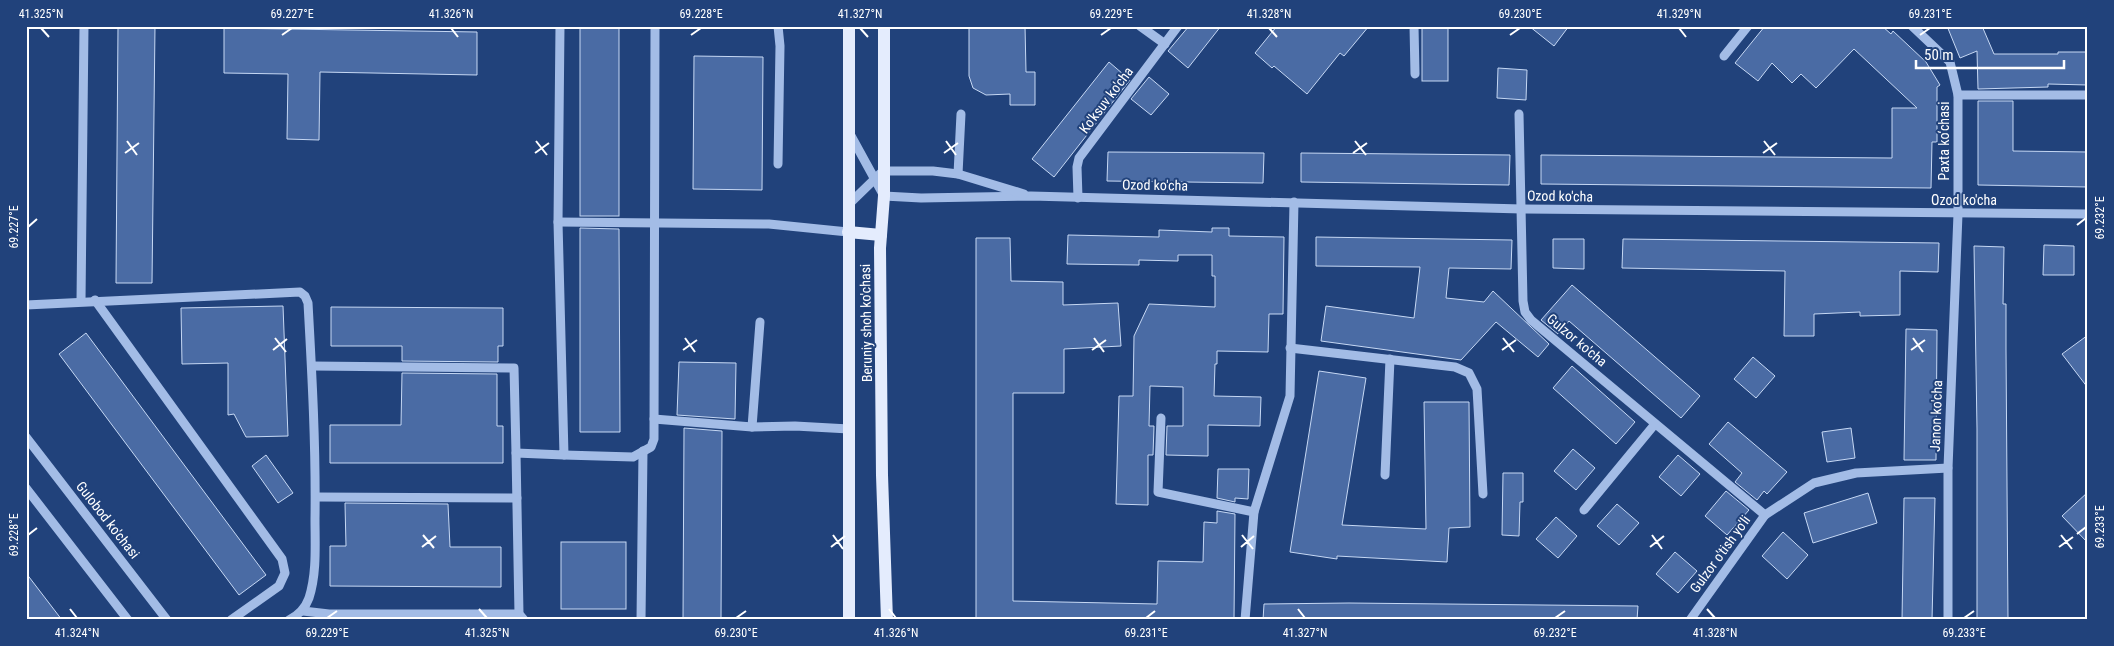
<svg xmlns="http://www.w3.org/2000/svg" width="2114" height="646" font-family="'Roboto Condensed',sans-serif">
  <style>
    .building { fill: #4a6ba4; stroke: #c6d8f4 }
    .lines { fill: none; stroke-linecap: round; stroke-linejoin: round }
    .minor { stroke: #a3bce6; stroke-width: 9 }
    .major { stroke: #e4ecfd; stroke-width: 12 }
    .ticks { fill: none; stroke: #fff; stroke-width: 2 }
    .labels { text-anchor: middle; dominant-baseline: central; stroke-width: 4; stroke-linejoin: round; paint-order: stroke }
    .street-label { font-size: 14px; fill: #fff; stroke: #21427b }
    .neatline { fill: none; stroke: #fff; stroke-width: 2 }
    .ticks-label { font-size: 12px; text-anchor: middle; fill: #fff }
  </style>
  <rect width="100%" height="100%" fill="#21427b"/>
  <!-- building -->
  <g class="building">
    <polygon points="118,26 155,26 152,283 116,283"/>
    <rect x="580" y="26" width="39" height="190"/>
    <polygon points="969,26 1025,26 1026,72 1035,72 1035,105 1010,105 1010,94 986,95 973,88 969,76"/>
    <polygon points="1189,26 1221,26 1188,68 1168,51"/>
    <polygon points="1277,26 1369,26 1344,56 1340,53 1307,94 1274,66 1272,68 1255,53"/>
    <rect x="1422" y="26" width="26" height="55"/>
    <polygon points="1529,26 1569,26 1554,46"/>
    <polygon points="1765,26 1882,26 1891,34 1893,31 1926,62 1940,85 1937,87 1937,142 1932,142 1931,188 1541,184 1541,155 1892,158 1892,108 1917,108 1854,49 1816,88 1801,74 1792,83 1772,63 1758,81 1735,63"/>
    <polygon points="1947,26 1982,26 1994,54 2058,54 2058,52 2088,52 2088,85 2048,84 2048,87 1978,89 1977,51 1960,58"/>
    <polygon points="224,28 477,32 477,75 320,72 319,140 287,139 288,74 224,73"/>
    <polygon points="694,56 763,57 762,190 693,189"/>
    <polygon points="1109,62 1130,80 1054,177 1032,159"/>
    <polygon points="1498,68 1527,70 1526,100 1497,98"/>
    <polygon points="1149,77 1169,94 1151,115 1131,99"/>
    <polygon points="1978,101 2013,101 2013,151 2088,152 2088,187 1978,185"/>
    <polygon points="1108,152 1264,153 1263,183 1107,181"/>
    <polygon points="1301,153 1510,155 1509,185 1301,182"/>
    <polygon points="580,228 619,229 620,432 580,432"/>
    <polygon points="1212,228 1229,228 1229,236 1284,237 1283,314 1269,314 1268,352 1217,351 1217,364 1215,364 1214,396 1261,397 1260,426 1208,425 1208,456 1166,455 1167,426 1183,426 1183,387 1150,386 1149,426 1154,426 1153,455 1148,455 1148,505 1116,504 1119,396 1133,396 1134,336 1149,304 1215,307 1215,276 1212,276 1212,255 1178,255 1178,261 1139,260 1139,265 1067,264 1068,235 1159,237 1159,230 1212,232"/>
    <polygon points="1316,237 1512,240 1511,269 1449,268 1446,298 1484,302 1493,291 1549,344 1538,357 1496,322 1461,360 1321,341 1326,306 1414,318 1420,267 1316,266"/>
    <polygon points="976,238 1010,238 1011,281 1063,282 1063,305 1118,303 1121,346 1064,349 1064,393 1013,393 1013,601 1157,604 1158,561 1203,562 1204,522 1217,523 1217,511 1235,514 1234,620 976,620"/>
    <polygon points="1553,239 1584,239 1584,269 1553,268"/>
    <polygon points="1623,239 1939,243 1938,272 1900,271 1900,315 1860,316 1860,312 1814,314 1814,336 1784,336 1785,271 1622,268"/>
    <polygon points="2044,245 2074,246 2074,275 2043,275"/>
    <polygon points="1974,246 2004,247 2003,304 2006,304 2006,349 2008,620 1977,620 1977,429"/>
    <polygon points="1572,285 1700,396 1681,418 1569,321 1558,334 1541,320"/>
    <polygon points="283,306 288,436 246,437 234,414 228,415 228,363 182,364 181,308"/>
    <polygon points="331,307 503,308 503,346 498,346 498,362 402,361 402,346 331,346"/>
    <polygon points="1906,329 1937,330 1936,460 1904,460"/>
    <polygon points="86,333 266,575 239,595 59,354"/>
    <polygon points="2088,335 2088,388 2062,354"/>
    <polygon points="1753,357 1775,376 1756,398 1734,379"/>
    <polygon points="679,362 736,363 735,419 677,415"/>
    <polygon points="1572,366 1635,422 1616,444 1553,388"/>
    <polygon points="1319,371 1366,378 1342,525 1426,529 1424,402 1469,402 1470,527 1449,528 1447,562 1337,556 1337,559 1290,552"/>
    <polygon points="402,373 497,374 497,426 503,426 503,463 330,463 330,425 401,425"/>
    <polygon points="1728,422 1787,472 1767,494 1764,491 1757,500 1735,482 1742,473 1709,444"/>
    <polygon points="684,428 722,431 721,620 683,620"/>
    <polygon points="1851,428 1855,458 1827,462 1822,432"/>
    <polygon points="1573,449 1595,468 1576,490 1554,471"/>
    <polygon points="266,455 293,493 278,503 252,466"/>
    <polygon points="1678,455 1700,474 1681,496 1659,477"/>
    <polygon points="1218,469 1249,469 1248,499 1235,498 1235,502 1217,498"/>
    <polygon points="1503,473 1523,473 1523,502 1520,502 1519,536 1502,535"/>
    <polygon points="1726,491 1749,510 1727,535 1705,516"/>
    <polygon points="2088,492 2088,543 2062,516"/>
    <polygon points="1868,493 1877,523 1813,543 1804,513"/>
    <polygon points="1904,498 1935,498 1932,620 1902,620"/>
    <polygon points="345,503 448,504 450,547 501,547 501,587 330,586 330,546 346,546"/>
    <polygon points="1617,504 1639,523 1619,545 1597,526"/>
    <polygon points="1556,517 1577,536 1558,558 1536,539"/>
    <polygon points="1783,532 1808,555 1787,579 1762,556"/>
    <rect x="561" y="542" width="65" height="67"/>
    <polygon points="1675,552 1697,571 1678,593 1656,574"/>
    <polygon points="26,573 62,620 26,620"/>
    <polygon points="1349,603 1638,606 1637,620 1263,620 1264,604"/>
  </g>
  <g class="lines">
    <!-- minor -->
    <g class="minor">
      <polyline points="778,26 780,46 778,164"/>
      <polyline points="1140,26 1165,44"/>
      <polyline points="1414,26 1415,74"/>
      <polyline points="1912,26 1950,62 1958,95 1958,214 1948,468 1948,620"/>
      <polyline points="1724,56 1748,26"/>
      <polyline points="1958,95 2088,95"/>
      <polyline points="1519,114 1523,301 1525,312 1531,320 1765,515"/>
      <polyline points="850,134 884,196 921,198 1031,196 1522,209 2088,214"/>
      <polyline points="958,174 961,114"/>
      <polyline points="1078,198 1077,167 1079,158 1178,26"/>
      <polyline points="848,205 883,171 933,171 958,174 1024,194"/>
      <polyline points="558,222 769,224 848,232"/>
      <polyline points="95,300 282,559 285,573 279,586 231,620"/>
      <polyline points="81,301 84,26"/>
      <path d="M26,305L300,292L305,296L308,303C312,375 316,447 315,519C315,545 317,573 309,598C305,609 299,615 289,620"/>
      <polyline points="1290,348 1455,367 1469,373 1477,389 1483,494"/>
      <polyline points="312,366 514,368 516,453"/>
      <polyline points="1161,418 1158,492 1254,512 1245,620"/>
      <polyline points="654,419 752,427 795,426 849,429"/>
      <polyline points="752,427 760,322"/>
      <polyline points="26,437 167,620"/>
      <polyline points="564,455 633,457 651,447 654,439 655,26"/>
      <polyline points="1385,475 1390,359"/>
      <polyline points="26,488 128,620"/>
      <polyline points="316,497 517,498"/>
      <polyline points="1584,510 1655,424"/>
      <polyline points="1254,512 1290,396 1294,202"/>
      <polyline points="303,611 329,614 519,614"/>
      <polyline points="524,620 519,614 516,453 564,455 558,222 560,26"/>
      <polyline points="641,620 643,451"/>
      <polyline points="1690,620 1765,515 1814,483 1856,473 1948,468"/>
    </g>
    <!-- major -->
    <g class="major">
      <polyline points="884,26 884,196 880,248 882,475 887,620"/>
      <polyline points="848,232 881,235"/>
      <polyline points="849,620 849,26"/>
    </g>
  </g>
  <!-- ticks -->
  <path class="ticks" d="M41,28L49,37M451,28L458,37M860,28L868,37M1269,28L1277,37M1679,28L1686,37M282,35L292,28M691,35L701,28M1101,35L1111,28M1510,35L1520,28M1920,35L1930,28M127,141L137,155M536,141L547,155M946,141L956,155M1355,141L1366,155M1764,141L1775,155M125,153L139,143M535,153L549,143M944,153L958,143M1353,153L1367,143M1763,153L1777,143M2077,225L2086,218M28,227L37,219M275,338L286,352M685,338L695,352M1094,338L1104,352M1503,338L1514,352M1913,338L1923,352M273,350L287,339M683,350L697,340M1092,350L1106,340M1502,350L1516,340M1911,350L1925,340M2077,534L2086,527M28,535L37,528M423,535L434,548M833,535L843,549M1242,535L1253,549M1652,535L1662,549M2061,535L2072,549M422,547L436,536M831,547L845,536M1241,547L1254,536M1650,547L1664,536M2059,547L2073,537M70,609L77,618M479,609L487,618M889,609L896,618M1298,609L1305,618M1707,609L1715,618M327,618L337,611M736,618L746,611M1146,618L1155,611M1555,618L1565,611M1964,618L1974,611"/>
  <g class="labels">
    <!-- street labels -->
    <g class="street-label">
      <text transform="translate(1106 100) rotate(-53)">Ko'ksuv ko'cha</text>
      <text transform="translate(1944 141) rotate(-90)">Paxta ko‘chasi</text>
      <text transform="translate(1155 185) rotate(1)">Ozod ko'cha</text>
      <text transform="translate(1560 196) rotate(1)">Ozod ko'cha</text>
      <text x="1964" y="200">Ozod ko'cha</text>
      <text transform="translate(866 323) rotate(-91)">Beruniy shoh ko'chasi</text>
      <text transform="translate(1577 340) rotate(40)">Gulzor ko'cha</text>
      <text transform="translate(1936 416) rotate(-88)">Janon ko'cha</text>
      <text transform="translate(108 520) rotate(52)">Gulobod ko'chasi</text>
      <text transform="translate(1720 554) rotate(-54)">Gulzor o'tish yo'li</text>
    </g>
  </g>
  <!-- border -->
  <rect width="2114" height="646" fill="none" stroke="#21427b" stroke-width="55"/>
  <!-- scale -->
  <path d="M1916 60v8h148v-8" fill="none" stroke="#ffffff" stroke-width="2.5"/>
  <text x="1924" y="60" font-size="15" fill="#ffffff" stroke="#21427b" stroke-width="4" paint-order="stroke">50 m</text>
  <rect x="28" y="28" width="2058" height="590" class="neatline"/>
  <g class="ticks-label">
    <text x="41" y="18">41.325°N</text>
    <text x="292" y="18">69.227°E</text>
    <text x="451" y="18">41.326°N</text>
    <text x="701" y="18">69.228°E</text>
    <text x="860" y="18">41.327°N</text>
    <text x="1111" y="18">69.229°E</text>
    <text x="1269" y="18">41.328°N</text>
    <text x="1520" y="18">69.230°E</text>
    <text x="1679" y="18">41.329°N</text>
    <text x="1930" y="18">69.231°E</text>
    <text transform="translate(2100 218) rotate(-90)" y="4">69.232°E</text>
    <text transform="translate(14 227) rotate(-90)" y="4">69.227°E</text>
    <text transform="translate(2100 527) rotate(-90)" y="4">69.233°E</text>
    <text transform="translate(14 535) rotate(-90)" y="4">69.228°E</text>
    <text x="77" y="637">41.324°N</text>
    <text x="327" y="637">69.229°E</text>
    <text x="487" y="637">41.325°N</text>
    <text x="736" y="637">69.230°E</text>
    <text x="896" y="637">41.326°N</text>
    <text x="1146" y="637">69.231°E</text>
    <text x="1305" y="637">41.327°N</text>
    <text x="1555" y="637">69.232°E</text>
    <text x="1715" y="637">41.328°N</text>
    <text x="1964" y="637">69.233°E</text>
  </g>
</svg>
